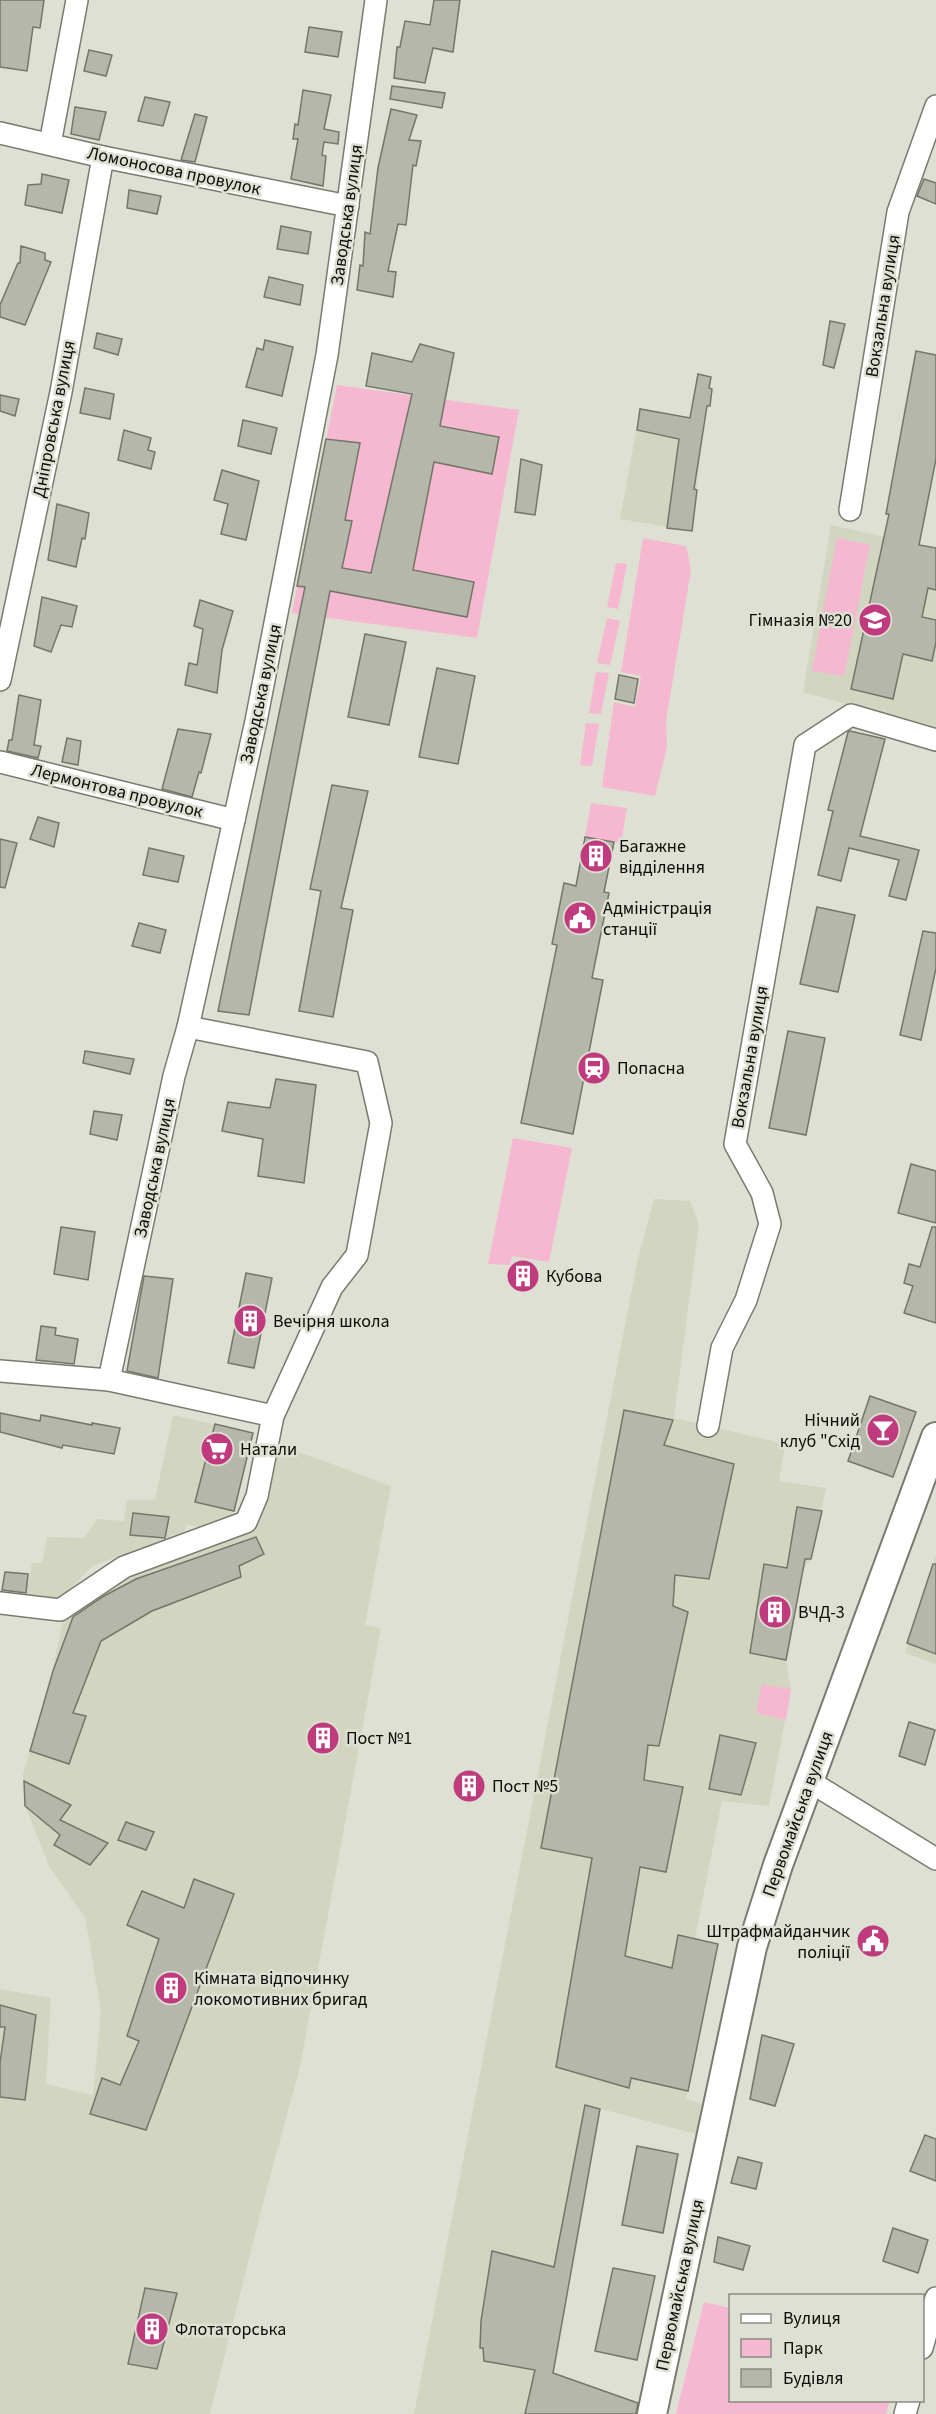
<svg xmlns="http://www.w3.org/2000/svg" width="936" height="2414" font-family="'Source Sans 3',sans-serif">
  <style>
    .built { fill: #d2d6c1 }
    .green { fill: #f6b8d0 }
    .building { fill: #b5b7aa; stroke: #737669; stroke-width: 1.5 }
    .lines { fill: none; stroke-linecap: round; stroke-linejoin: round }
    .street-casing { stroke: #787b6e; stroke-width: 24 }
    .secondary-casing { stroke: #787b6e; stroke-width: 32 }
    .street { stroke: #fff; stroke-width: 21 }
    .secondary { stroke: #fff; stroke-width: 28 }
    .labels { text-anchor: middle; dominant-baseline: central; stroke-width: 5; stroke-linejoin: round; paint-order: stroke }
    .street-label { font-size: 18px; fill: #0d0d09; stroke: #dee0d3 }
    .poi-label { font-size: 18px; fill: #0d0d09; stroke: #dee0d3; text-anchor: start }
  </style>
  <rect width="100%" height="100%" fill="#dee0d3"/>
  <!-- built -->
  <g class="built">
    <polygon points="640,409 704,421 692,531 620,519"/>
    <polygon points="831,525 936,548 936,729 803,692"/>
    <polygon points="654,1199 690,1201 699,1224 674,1418 785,1444 779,1481 826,1488 811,1559 802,1571 786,1660 791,1689 769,1806 722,1801 695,1938 718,1944 686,2099 707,2105 700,2135 586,2105 535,2367 639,2403 636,2414 414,2414 637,1263"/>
    <polygon points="173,1415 253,1433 234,1511 229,1518 208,1528 187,1525 183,1534 171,1535 167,1546 125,1554 92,1566 55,1605 24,1601 32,1563 42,1563 47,1537 84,1538 97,1519 124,1521 127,1500 155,1500"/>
    <polygon points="278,1444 391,1486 365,1625 381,1628 300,2067 268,2184 210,2414 0,2414 0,1989 51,1998 46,2084 93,2095 101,2011 85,1917 50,1868 25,1806 23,1774 48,1690 63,1620 127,1574 244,1529 268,1497"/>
    <polygon points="936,1555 936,1664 905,1653"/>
  </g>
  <!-- green -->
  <g class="green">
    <polygon points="337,385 519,410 477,638 292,613"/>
    <polygon points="643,538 686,546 691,570 666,721 667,747 655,796 602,787 614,702 635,707 641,676 621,672"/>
    <polygon points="837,538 870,545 844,676 812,671"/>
    <polygon points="616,563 627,564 618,609 607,607"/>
    <polygon points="607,618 620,621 610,665 597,663"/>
    <polygon points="596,672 609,673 601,714 589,713"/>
    <polygon points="586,723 599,724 592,766 580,765"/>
    <polygon points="591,803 627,808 621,843 585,837"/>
    <polygon points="513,1138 572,1148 549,1262 512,1256 510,1265 488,1264"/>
    <polygon points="762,1684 791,1689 786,1720 756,1713"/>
    <polygon points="704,2302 730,2308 730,2400 890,2401 886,2414 676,2414"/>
  </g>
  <!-- building -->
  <g class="building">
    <polygon points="0,0 44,0 40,28 33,27 27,71 0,67"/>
    <polygon points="434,0 460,0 453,52 433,48 425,83 394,78 397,47 400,47 405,21 430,25"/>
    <polygon points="309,27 342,32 338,57 305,52"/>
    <polygon points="89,50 112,55 106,76 84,71"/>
    <polygon points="392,86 445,93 442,108 390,99"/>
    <polygon points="303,90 331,95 324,129 339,132 338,144 324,142 322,155 326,156 323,186 291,179 298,139 293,139 295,124 298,125"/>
    <polygon points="145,97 170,102 163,126 138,121"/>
    <polygon points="75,107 106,112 99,140 71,134"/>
    <polygon points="391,109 417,115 409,140 421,141 416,166 413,165 406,225 398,224 388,271 396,272 393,297 357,290 360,265 363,266 365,232 370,234 378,168"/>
    <polygon points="195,114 207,117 195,162 181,160"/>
    <polygon points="42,174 69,180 62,213 25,205 28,185 41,184"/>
    <polygon points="924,179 936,183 936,204 917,196"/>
    <polygon points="129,190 161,196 157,214 127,208"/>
    <polygon points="281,226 311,232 308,254 277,249"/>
    <polygon points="21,246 45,253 45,260 51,262 25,325 0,317 0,305 18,263 20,263"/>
    <polygon points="269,277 303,285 300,305 264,297"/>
    <polygon points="830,321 845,324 834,368 823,365"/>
    <polygon points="97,333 122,339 118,355 94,348"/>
    <polygon points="265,340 293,347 282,396 246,387 257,348 263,350"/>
    <polygon points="420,344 454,353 440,426 499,437 492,474 434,462 413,570 474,582 467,617 330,591 249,1015 218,1011 305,587 297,586 326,439 360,443 345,520 352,521 342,568 371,573 412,394 366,386 372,353 412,362"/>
    <polygon points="916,351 936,355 936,459 919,545 936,548 936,590 928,588 922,617 936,620 936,642 932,661 903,654 893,699 851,689 889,514 886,514"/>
    <polygon points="698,374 711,377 709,388 712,389 710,406 707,406 694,489 697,490 692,531 667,528 679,439 637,430 640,409 690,418"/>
    <polygon points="85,388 114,394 110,419 80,413"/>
    <polygon points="0,395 19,399 15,416 0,411"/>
    <polygon points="243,420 277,428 271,454 238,446"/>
    <polygon points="124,430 151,438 148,450 155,452 151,469 118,460"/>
    <polygon points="521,459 542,465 535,515 515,512"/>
    <polygon points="222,470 259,481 246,540 221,534 228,504 214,500"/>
    <polygon points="57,504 89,513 85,539 82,538 76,567 48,560"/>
    <polygon points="42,597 77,606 72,627 61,625 51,652 34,646"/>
    <polygon points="200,600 233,611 222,650 217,693 185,685 189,663 197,665 203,629 194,626"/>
    <polygon points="365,634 406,642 389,725 348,717"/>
    <polygon points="437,668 475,676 458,764 419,757"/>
    <polygon points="619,675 638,679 634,703 615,699"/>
    <polygon points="19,695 41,700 34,745 41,746 38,758 7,751 9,740 12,740"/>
    <polygon points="178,729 211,734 201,773 199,772 192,797 162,789"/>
    <polygon points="850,731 885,739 860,836 919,850 906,900 889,896 899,860 849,848 841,881 818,875 833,811 828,810 848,732"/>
    <polygon points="67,738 81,741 78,765 62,762"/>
    <polygon points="332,785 368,791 341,908 353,910 333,1017 299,1011 321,891 310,889"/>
    <polygon points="38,817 59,823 54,847 30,839"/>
    <polygon points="585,837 614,842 604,892 609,893 592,978 603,980 573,1134 521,1123 557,945 552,944 564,883 576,886"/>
    <polygon points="0,839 17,843 5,888 0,887"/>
    <polygon points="149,848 184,856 178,882 143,875"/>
    <polygon points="817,907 855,915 838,992 800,984"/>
    <polygon points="139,923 166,930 160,953 132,946"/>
    <polygon points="923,931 936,933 936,968 921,1040 900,1035"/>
    <polygon points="788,1031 825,1038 806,1135 769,1128"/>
    <polygon points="85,1051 134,1059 130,1074 83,1063"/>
    <polygon points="276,1079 316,1085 304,1183 258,1176 263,1139 222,1131 228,1102 270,1108"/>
    <polygon points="94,1111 122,1115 117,1140 90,1134"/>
    <polygon points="911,1164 936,1171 936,1223 898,1213"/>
    <polygon points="61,1227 95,1232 88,1280 54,1274"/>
    <polygon points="932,1227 936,1227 936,1323 904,1313 913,1286 904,1283 909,1264 920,1267"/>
    <polygon points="516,1265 535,1268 530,1287 511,1283"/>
    <polygon points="246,1273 272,1278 254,1368 228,1363"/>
    <polygon points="144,1276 173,1279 158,1378 127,1371"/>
    <polygon points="41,1326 56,1328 55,1335 78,1339 74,1364 36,1360"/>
    <polygon points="870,1396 916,1412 893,1477 848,1461"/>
    <polygon points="624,1410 673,1420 664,1445 734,1464 709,1579 675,1575 673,1606 688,1612 659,1746 648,1745 644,1780 683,1787 666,1872 640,1867 625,1956 672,1968 678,1935 718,1944 688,2091 631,2078 629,2088 556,2067 592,1858 541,1848"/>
    <polygon points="0,1413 40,1421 41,1415 92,1425 92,1423 120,1428 114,1454 63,1445 62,1448 0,1432"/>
    <polygon points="215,1424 253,1433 234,1511 195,1502"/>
    <polygon points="797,1507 822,1511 811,1559 805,1559 786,1660 750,1653 764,1564 787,1568"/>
    <polygon points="133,1513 169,1517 165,1538 130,1535"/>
    <polygon points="256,1537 264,1554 239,1566 241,1577 152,1611 101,1641 73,1713 86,1716 69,1764 30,1751 53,1671 73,1617 104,1596 136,1579"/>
    <polygon points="933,1564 936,1564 936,1654 907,1643"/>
    <polygon points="5,1572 28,1574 26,1593 2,1590"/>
    <polygon points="909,1722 935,1730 925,1765 899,1756"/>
    <polygon points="720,1735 756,1743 741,1795 709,1789"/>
    <polygon points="464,1772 480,1775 475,1799 458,1797"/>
    <polygon points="24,1781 71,1805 60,1820 108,1843 90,1865 54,1845 60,1835 25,1806"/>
    <polygon points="126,1822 154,1832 146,1850 118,1840"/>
    <polygon points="194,1879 234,1894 146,2130 90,2114 102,2078 120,2085 139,2041 127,2036 159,1939 127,1925 142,1891 184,1908"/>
    <polygon points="0,2005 36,2015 25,2100 0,2097 0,2063 5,2027 0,2027"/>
    <polygon points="762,2035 794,2044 775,2106 750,2099"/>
    <polygon points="585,2105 600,2109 553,2373 638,2403 636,2414 525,2414 535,2370 484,2361 483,2348 480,2348 481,2321 492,2251 554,2267"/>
    <polygon points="925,2135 936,2139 936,2181 910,2171"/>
    <polygon points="637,2146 678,2154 663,2233 622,2225"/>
    <polygon points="738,2157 762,2163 756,2189 731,2183"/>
    <polygon points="893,2228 928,2240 918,2273 883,2261"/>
    <polygon points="718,2237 750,2246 743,2270 714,2262"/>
    <polygon points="613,2268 655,2276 637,2360 595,2351"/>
    <polygon points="145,2288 177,2293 157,2369 128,2364"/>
  </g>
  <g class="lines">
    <!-- street casing -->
    <g class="street-casing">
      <g id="street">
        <polyline points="0,133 103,157 348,206"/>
        <polyline points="50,144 77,0"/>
        <polyline points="850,510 898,212 936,106"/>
        <polyline points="0,680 61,392 103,157"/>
        <polyline points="0,762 234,820"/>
        <polyline points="0,1371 109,1380 273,1416"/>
        <polyline points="109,1380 174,1076 188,1027 256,721 327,355 376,0"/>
        <polyline points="708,1426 722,1348 746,1300 770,1224 762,1193 735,1144 805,745 851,715 936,740"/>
        <polyline points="0,1603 60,1610 124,1567 246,1522 257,1496 273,1416 332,1287 357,1255 381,1123 367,1062 188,1027"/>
        <polyline points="809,1781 936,1859"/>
        <polyline points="922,2348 936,2298"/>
        <polyline points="905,2414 909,2400"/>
      </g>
    </g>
    <!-- secondary casing -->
    <g class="secondary-casing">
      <polyline id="secondary" points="652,2414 752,1947 778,1865 936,1437"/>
    </g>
    <!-- street -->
    <use href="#street" class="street"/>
    <!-- secondary -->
    <use href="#secondary" class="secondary"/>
  </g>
  <!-- icons -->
  <defs>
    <g id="school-disc" transform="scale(1.725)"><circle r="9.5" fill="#bf3b7e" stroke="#dee0d3"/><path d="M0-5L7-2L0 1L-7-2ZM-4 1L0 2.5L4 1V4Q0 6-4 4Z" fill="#fff"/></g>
    <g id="building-disc" transform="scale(1.725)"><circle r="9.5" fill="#bf3b7e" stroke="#dee0d3"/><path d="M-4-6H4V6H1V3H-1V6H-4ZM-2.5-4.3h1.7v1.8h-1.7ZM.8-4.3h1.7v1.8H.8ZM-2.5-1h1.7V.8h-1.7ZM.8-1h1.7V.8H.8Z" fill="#fff"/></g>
    <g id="civic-disc" transform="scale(1.725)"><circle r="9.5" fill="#bf3b7e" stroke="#dee0d3"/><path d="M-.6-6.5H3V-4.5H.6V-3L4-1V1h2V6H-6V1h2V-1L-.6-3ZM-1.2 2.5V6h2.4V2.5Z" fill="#fff"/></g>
    <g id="station-disc" transform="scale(1.725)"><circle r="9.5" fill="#bf3b7e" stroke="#dee0d3"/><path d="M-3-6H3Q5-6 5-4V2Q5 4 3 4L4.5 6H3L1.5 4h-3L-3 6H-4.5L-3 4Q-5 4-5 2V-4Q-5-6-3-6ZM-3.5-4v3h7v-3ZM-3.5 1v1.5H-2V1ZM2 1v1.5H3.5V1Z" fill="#fff"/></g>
    <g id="bar-disc" transform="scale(1.725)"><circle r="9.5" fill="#bf3b7e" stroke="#dee0d3"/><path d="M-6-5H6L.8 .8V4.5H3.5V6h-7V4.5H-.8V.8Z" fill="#fff"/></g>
    <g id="supermarket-disc" transform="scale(1.725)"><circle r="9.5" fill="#bf3b7e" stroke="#dee0d3"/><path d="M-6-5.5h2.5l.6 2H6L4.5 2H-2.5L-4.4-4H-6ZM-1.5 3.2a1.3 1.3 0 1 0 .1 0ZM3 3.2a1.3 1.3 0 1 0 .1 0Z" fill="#fff"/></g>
  </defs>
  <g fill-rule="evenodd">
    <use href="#school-disc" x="875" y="620"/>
    <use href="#building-disc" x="596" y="856"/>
    <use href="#civic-disc" x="580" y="918"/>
    <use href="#station-disc" x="594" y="1068"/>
    <use href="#building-disc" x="523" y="1276"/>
    <use href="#building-disc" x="250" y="1321"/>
    <use href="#bar-disc" x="883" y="1430"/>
    <use href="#supermarket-disc" x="217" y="1449"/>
    <use href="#building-disc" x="775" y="1612"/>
    <use href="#building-disc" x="323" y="1738"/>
    <use href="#building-disc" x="469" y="1786"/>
    <use href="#civic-disc" x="873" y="1941"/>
    <use href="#building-disc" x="171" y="1988"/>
    <use href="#building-disc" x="152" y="2329"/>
  </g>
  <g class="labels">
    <!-- street labels -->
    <g class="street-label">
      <text transform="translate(174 171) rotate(12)">Ломоносова провулок</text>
      <text transform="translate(347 215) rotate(-82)">Заводська вулиця</text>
      <text transform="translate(883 306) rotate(-81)">Вокзальна вулиця</text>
      <text transform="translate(54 419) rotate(-79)">Дніпровська вулиця</text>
      <text transform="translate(261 694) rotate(-78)">Заводська вулиця</text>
      <text transform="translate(117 791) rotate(14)">Лермонтова провулок</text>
      <text transform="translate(750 1057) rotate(-80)">Вокзальна вулиця</text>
      <text transform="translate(155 1168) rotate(-78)">Заводська вулиця</text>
      <text transform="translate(798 1814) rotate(-70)">Первомайська вулиця</text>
      <text transform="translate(680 2285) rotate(-78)">Первомайська вулиця</text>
    </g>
    <!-- poi labels -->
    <g class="poi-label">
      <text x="852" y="620" text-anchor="end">Гімназія №20</text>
      <text x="619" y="846">Багажне<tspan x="619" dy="21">відділення</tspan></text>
      <text x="603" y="908">Адміністрація<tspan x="603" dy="21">станції</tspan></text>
      <text x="617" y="1068">Попасна</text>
      <text x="546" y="1276">Кубова</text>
      <text x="273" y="1321">Вечірня школа</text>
      <text x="860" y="1420" text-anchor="end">Нічний<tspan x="860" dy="21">клуб "Схід</tspan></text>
      <text x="240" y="1449">Натали</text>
      <text x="798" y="1612">ВЧД-3</text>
      <text x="346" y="1738">Пост №1</text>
      <text x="492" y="1786">Пост №5</text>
      <text x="850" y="1931" text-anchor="end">Штрафмайданчик<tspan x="850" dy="21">поліції</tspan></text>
      <text x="194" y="1978">Кімната відпочинку<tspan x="194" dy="21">локомотивних бригад</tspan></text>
      <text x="175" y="2329">Флотаторська</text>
    </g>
  </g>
  <!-- legend -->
  <rect x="729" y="2294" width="195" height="108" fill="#dee0d3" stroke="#8a8c82" stroke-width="1.5"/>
  <rect x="741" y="2314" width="30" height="9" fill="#ffffff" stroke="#8a8c82" stroke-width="1.5"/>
  <text x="783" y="2324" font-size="18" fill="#0d0d09">Вулиця</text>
  <rect x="741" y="2339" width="30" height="18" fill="#f6b8d0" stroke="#8a8c82" stroke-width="1.5"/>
  <text x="783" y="2354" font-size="18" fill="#0d0d09">Парк</text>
  <rect x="741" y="2369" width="30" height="18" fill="#b5b7aa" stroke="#8a8c82" stroke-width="1.5"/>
  <text x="783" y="2384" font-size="18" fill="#0d0d09">Будівля</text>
</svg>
